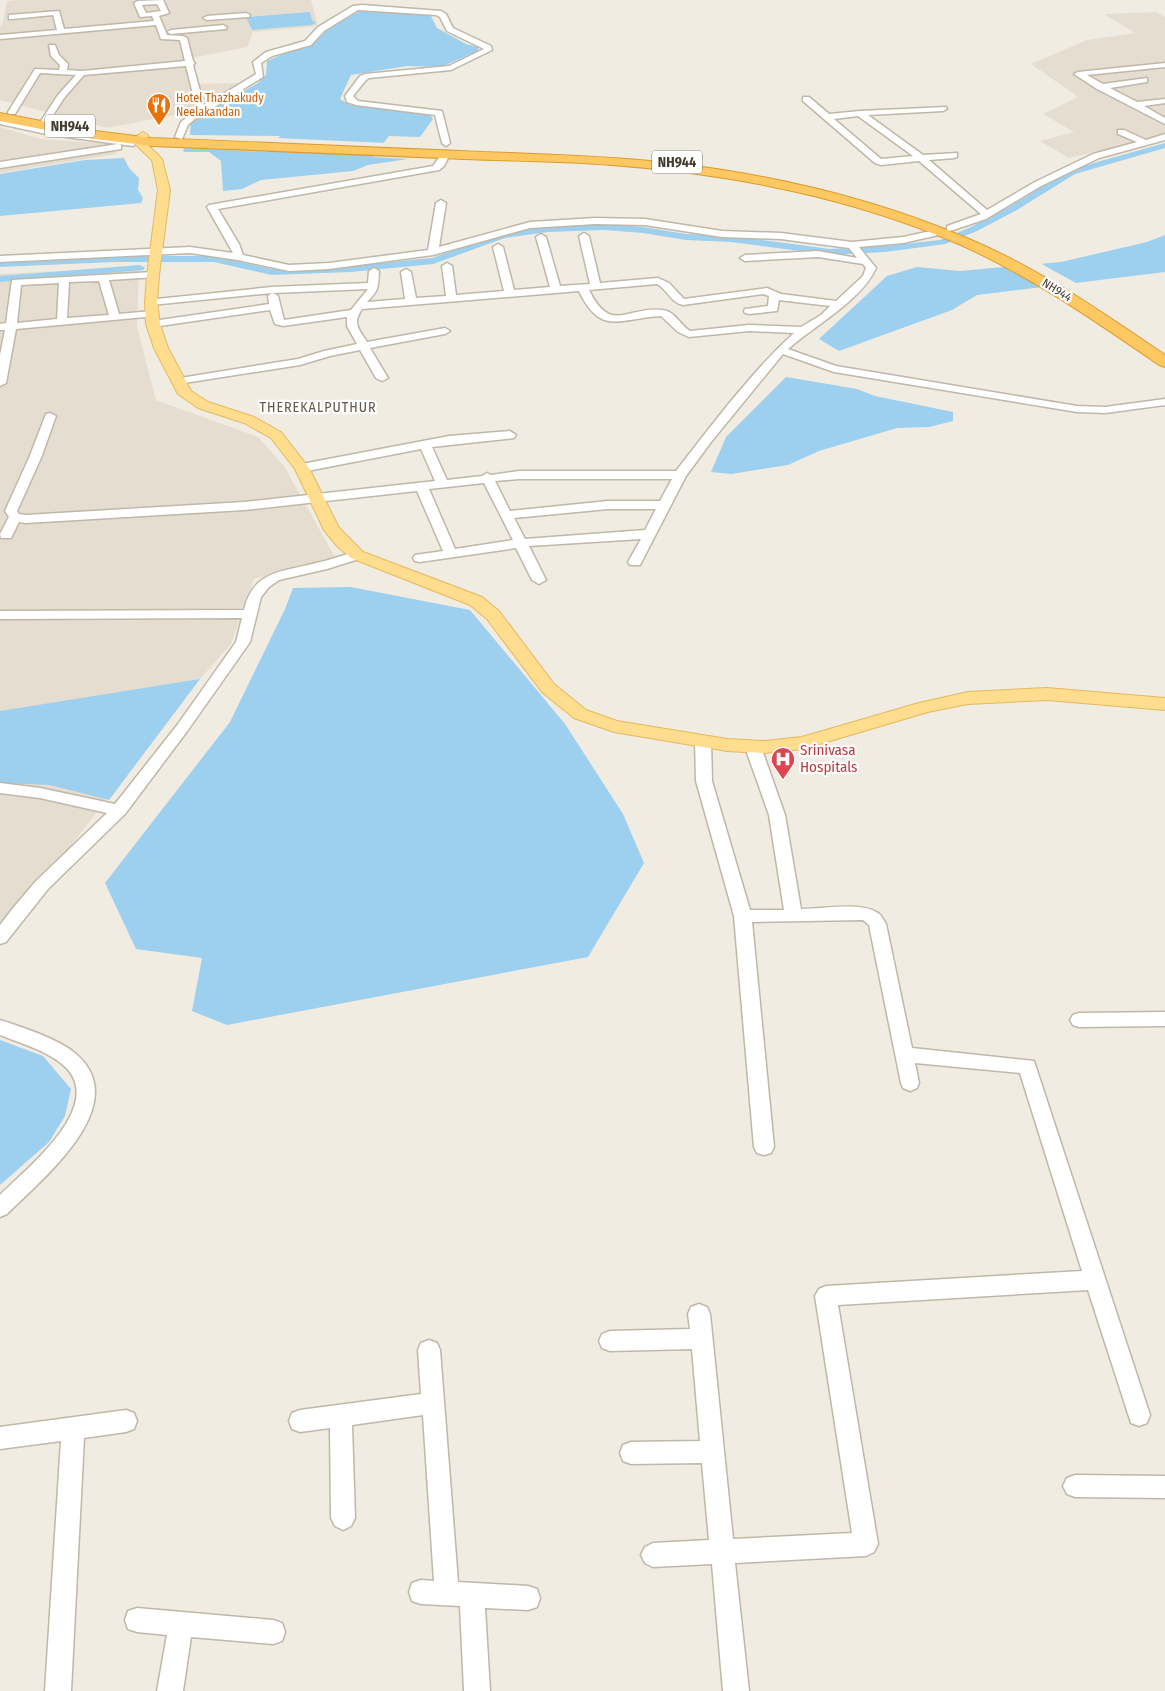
<svg xmlns="http://www.w3.org/2000/svg" width="1165" height="1691" font-family="'Fira Sans Condensed',sans-serif">
  <style>
    .residential { fill: #e5ded0 }
    .water { fill: #9dcfef }
    .pier { fill: #f1ece2 }
    .lines { fill: none; stroke-linecap: round; stroke-linejoin: round }
    .canal { fill: #9dcfef; fill-rule: evenodd }
    .minor-casing { stroke: #bfb7a8; stroke-width: 3 }
    .major-casing { stroke: #e3b95f; stroke-width: 2 }
    .highway-casing { stroke: #dc9b31; stroke-width: 2 }
    .minor { fill: #fff; fill-rule: evenodd }
    .major { fill: #fedd8f; fill-rule: evenodd }
    .highway { fill: #fdc861; fill-rule: evenodd }
    .labels { text-anchor: middle; dominant-baseline: central; stroke-width: 4.5; stroke-linejoin: round; paint-order: stroke }
    .far-food-label { font-size: 12px; fill: #c56008; stroke: #fff; text-anchor: start }
    .far-street-label { font-size: 12px; fill: #433c33; stroke: #fff }
    .shield { fill: #fff; stroke: #7b7670; stroke-width: 1 }
    .shield-label { font-size: 14px; font-weight: bold; fill: #433c33 }
    .far-neighbourhood-label { font-size: 14px; letter-spacing: 1px; fill: #655a4a; stroke: #fff }
    .health-label { font-size: 15px; fill: #be3a42; stroke: #fff; text-anchor: start }
  </style>
  <rect width="100%" height="100%" fill="#f1ece2"/>
  <!-- residential -->
  <g class="residential">
    <polygon points="16,0 311,0 318,26 253,32 247,47 188,59 192,84 243,83 195,111 107,128 0,100 0,26 2,26 7,1"/>
    <polygon points="1156,12 1165,17 1165,135 1069,158 1040,141 1074,132 1043,114 1078,97 1031,64 1087,40 1135,33 1104,14"/>
    <polygon points="0,127 41,139 113,144 116,154 0,173"/>
    <polygon points="139,267 137,327 156,400 258,437 284,466 335,557 254,579 231,644 200,679 0,937 0,274"/>
  </g>
  <!-- water -->
  <g class="water">
    <polygon points="369,10 422,13 431,16 437,28 466,44 478,47 478,51 441,67 407,66 351,75 340,99 350,105 420,111 429,113 433,119 420,137 389,136 373,157 408,159 368,165 353,171 261,180 242,189 223,191 221,161 209,152 184,152 183,150 185,148 269,152 280,136 190,135 191,121 258,83 266,75 267,61 288,52 309,47 334,24 361,11"/>
    <polygon points="310,12 312,20 316,23 311,25 252,30 246,17"/>
    <polygon points="124,158 129,168 139,178 138,190 143,198 141,203 0,216 0,174 85,160"/>
    <polygon points="1165,235 1165,272 977,295 952,310 839,351 819,339 887,276 917,267 960,271 1061,262 1147,242"/>
    <polygon points="786,377 857,389 875,396 953,412 953,421 929,427 897,428 819,451 788,465 731,474 711,472 726,437"/>
    <polygon points="351,587 470,610 565,724 623,814 644,863 588,957 227,1025 192,1011 202,958 136,949 105,883 230,722 285,609 293,588"/>
    <polygon points="200,679 109,800 50,785 0,783 0,711"/>
    <polygon points="0,1040 43,1056 71,1089 65,1116 49,1142 0,1185"/>
  </g>
  <!-- pier -->
  <g class="pier">
    <polygon points="276,138 387,143 378,154 268,149"/>
    <polygon points="1037,261 1054,271 1080,285 1046,290 1003,266"/>
  </g>
  <g class="lines">
    <!-- canal -->
    <g class="canal">
      <polygon points="1165,143 1165,148 1075,174 1015,211 977,231 945,244 885,252 830,255 731,242 686,240 643,233 604,230 548,232 505,238 433,264 351,272 272,275 214,262 114,262 0,267 0,261 114,256 214,256 272,269 351,266 432,258 503,233 548,226 604,224 643,227 686,234 731,236 830,249 885,246 940,240 971,227 1009,207 1069,170"/>
      <polygon points="140,265 145,268 143,270 0,282 0,276"/>
    </g>
    <!-- minor casing -->
    <g class="minor-casing">
      <g id="minor">
        <path d="M163,0L169,13L159,16L167,35L183,36L187,38L193,61L195,63L193,65L204,106L256,74L253,62L266,52L305,41L318,27L353,6L362,5L441,11L446,14L453,28L491,46L492,50L451,70L369,78L366,80L353,96L358,101L442,111L450,143L446,146L442,143L435,115L356,105L347,102L345,96L360,76L365,74L449,66L484,49L447,31L440,17L436,15L358,10L324,31L311,45L272,56L261,63L263,77L195,119L188,125L182,139L175,137L181,122L197,110L186,66L84,75L64,98L48,123L45,124L41,121L58,95L76,75L40,73L15,114H9L8,112L35,69L59,70L60,65L51,56L49,45H55L59,55L68,64L67,70L82,71L185,61L180,40L161,39L156,25L0,39V35L57,30L53,15L12,19H9V15L59,11L64,29L154,21L152,16L140,17L134,3L138,1ZM157,4L161,11L146,13L142,5Z"/>
        <polygon points="246,13 250,15 249,17 207,20 203,18 207,16"/>
        <polygon points="223,25 227,27 226,29 171,34 167,32 171,30"/>
        <polygon points="1165,63 1165,67 1087,75 1103,84 1147,78 1147,82 1110,88 1137,102 1165,99 1165,103 1144,106 1165,118 1165,124 1097,89 1074,74 1078,72"/>
        <path d="M803,97H809L829,114L860,111L946,107L947,109L943,111L868,115L923,155L957,153V157L954,158L929,160L987,210L1035,182L1093,154L1137,142L1118,134V130H1124L1146,140L1165,134V140L1099,158L1041,186L986,219L950,231L947,230V226L981,214L919,161L881,165L875,163L803,101ZM858,116L913,156L881,159L834,119Z"/>
        <polygon points="0,118 51,129 133,140 137,143 133,146 51,135 0,124"/>
        <polygon points="118,144 121,145 121,149 0,168 0,162"/>
        <path d="M446,151L450,154L444,166L439,170L218,209L239,244L243,255L289,265L329,263L428,250L436,203L441,200L446,203L439,247L530,222L595,218L645,219L722,231L781,233L852,242L903,237L940,229L945,232L943,234L903,243L859,247L876,268C862,300 814,326 788,349L836,366L1077,406L1105,407L1165,399V405L1105,413L1077,412L834,372L783,354L711,442L686,476L640,565H630L628,562L641,539L529,546L546,580L539,584L532,580L516,548L420,562L415,561L413,558L415,555L443,551L417,491L244,510L26,523L19,522L11,538H1L0,534L9,517L5,511L29,458L46,414L50,413L56,416L41,458L17,511L19,514L26,515L244,502L435,481L421,449L302,472L296,468L302,464L449,436L510,431L516,435L514,438L432,447L447,480L482,476L487,473L491,475L519,471H676C711,426 752,371 794,333L749,331L689,337L678,332L661,316C620,318 601,337 579,291L362,309C352,324 359,329 367,342L445,328L450,331L445,334L370,348L388,378L382,381L376,378L360,350L330,356L300,365L178,384L172,381L174,379L298,359L324,351L357,344L347,326V317L283,326L275,324L270,310L153,327L148,324L153,321L269,304L268,296L272,293L151,305L147,304L146,302L147,300L272,287L368,283L369,271L374,268L379,271C378,288 379,290 367,302L405,299L401,272L406,269L411,272L416,298L446,296L442,266L447,263L452,266L456,295L504,291L493,247L498,244L503,247L514,290L550,287L536,237L541,234L546,237L560,286L590,284L579,236L584,233L589,236L600,283L658,278L669,283L684,299L767,288L781,294L836,301L863,276L866,268L863,264L818,257L745,261L740,258L745,255L818,251L857,258L849,248L781,239L722,237L645,225L595,224L530,228L433,255L329,269L289,271L238,260L190,253L0,262V256L190,247L233,253L207,207L209,205L433,166L443,152ZM657,284C668,290 670,302 683,305L763,294L769,296L768,306L745,309L744,311L745,313L749,314L777,311L779,300L830,306L821,315L801,327L749,325L690,331C680,325 675,311 662,310C627,306 611,335 589,290ZM368,289L351,310L284,320L278,296L273,293ZM519,479H672L660,501H608L510,511L495,481ZM484,483L513,540L455,549L429,489ZM608,509H656L645,530L525,539L514,518Z"/>
        <path d="M153,272L158,275L157,277L109,280L119,314L152,311L157,314L156,316L16,329L6,383L0,386V355L5,330H0V324L6,323L12,280ZM99,281L109,315L67,318L69,282ZM59,283L57,319L17,323L21,285Z"/>
        <path d="M357,551L364,555L362,558L327,569L279,580L269,587L261,597L250,642L188,730L125,814L48,889L6,942L0,944V925L13,908L36,881L107,813L40,798L0,793V783L40,788L115,804L178,724L236,642L242,618L0,619V611L244,610C253,570 283,572 316,563C330,560 343,555 357,551Z"/>
        <path d="M703,736L708,738L711,741L712,781L750,910H784L769,815L745,747L748,744H758L761,747L785,815L801,909C821,909 860,902 876,912C881,914 883,919 886,924L912,1048L1034,1061L1150,1415L1147,1423L1139,1426L1131,1423L1088,1290L838,1305L878,1544L874,1552L866,1556L735,1563L749,1691H723L712,1564L653,1567L645,1563L641,1555L645,1547L653,1543L709,1540L702,1463L631,1464L623,1461L620,1453L623,1445L631,1442L700,1441L692,1349L610,1351L602,1348L599,1341L602,1334L610,1331L690,1329L688,1314L691,1307L699,1304L707,1307L710,1314L733,1539L852,1533L815,1296L819,1289L826,1286L1082,1271L1020,1073L915,1063L919,1083L917,1088L910,1091L903,1088L901,1083L869,925L863,920L752,922L774,1147L771,1153L764,1155L757,1153L754,1147L734,916L696,781L695,741L698,738Z"/>
        <polygon points="1165,1012 1165,1026 1079,1027 1073,1025 1070,1020 1073,1015 1079,1013"/>
        <path d="M0,1020C22,1027 59,1039 76,1054C135,1105 41,1180 7,1214L0,1217V1195C27,1168 110,1103 62,1064C45,1050 20,1043 0,1035Z"/>
        <polygon points="429,1340 437,1343 440,1350 458,1582 528,1586 537,1589 540,1598 537,1607 528,1610 485,1608 490,1691 464,1691 460,1606 421,1604 412,1601 409,1592 412,1583 421,1580 434,1581 423,1415 352,1425 355,1518 351,1526 343,1530 335,1526 331,1518 330,1428 300,1432 292,1429 289,1421 292,1413 300,1410 421,1394 418,1350 421,1343"/>
        <polygon points="126,1410 134,1413 137,1421 134,1429 126,1432 84,1438 71,1691 45,1691 61,1441 0,1449 0,1427"/>
        <polygon points="1075,1475 1165,1476 1165,1498 1075,1497 1067,1494 1063,1486 1067,1478"/>
        <polygon points="137,1608 273,1620 282,1623 285,1632 282,1641 273,1644 191,1637 183,1691 157,1691 167,1635 137,1632 128,1629 125,1620 128,1611"/>
      </g>
    </g>
    <!-- major casing -->
    <g class="major-casing">
      <polygon id="major" points="143,132 148,135 146,143 162,159 170,190 159,275 157,302 160,324 168,348 191,391 208,402 254,417 281,432 309,468 339,528 363,552 482,597 499,611 554,684 586,710 617,721 727,739 765,741 802,737 919,703 968,692 1047,688 1165,698 1165,710 1047,700 968,704 928,712 803,749 765,753 727,751 614,732 574,718 542,692 487,619 470,605 351,558 337,546 324,530 295,469 271,438 244,423 198,408 178,394 154,348 146,324 145,302 147,275 158,190 152,160 135,144 138,135"/>
    </g>
    <!-- highway casing -->
    <g class="highway-casing">
      <path id="highway" d="M0,113L87,130L152,138C255,142 357,147 460,151C527,154 594,155 661,162C766,173 871,197 969,239C1040,269 1102,312 1165,355V367L1159,365C1095,321 1032,277 961,245C851,197 731,174 612,165C563,161 513,161 464,159C360,154 256,150 152,146L87,138L0,121Z"/>
    </g>
    <!-- minor -->
    <use href="#minor" class="minor"/>
    <!-- major -->
    <use href="#major" class="major"/>
    <!-- highway -->
    <use href="#highway" class="highway"/>
  </g>
  <!-- icons -->
  <defs>
    <g id="restaurant-pin" transform="scale(1.25)"><path d="M0 17L-7.5 6A9.5 9.5 0 1 1 7.5 6Z" fill="#e8710a" stroke="#fff"/><path d="M-5-6h1v4h1v-4h1v4h1v-4h1v5L-1.5 .5V6h-2V.5L-5-1ZM5-6V6H3V1.5H1.5Q1.5-4 5-6Z" fill="#fff"/></g>
    <g id="hospital-pin" transform="scale(1.25)"><path d="M0 17L-7.5 6A9.5 9.5 0 1 1 7.5 6Z" fill="#e0444e" stroke="#fff"/><path d="M-5-5h3v3.5h4V-5h3V5h-3V1.5h-4V5h-3Z" fill="#fff"/></g>
  </defs>
  <g fill-rule="evenodd">
    <use href="#restaurant-pin" x="159" y="105"/>
    <use href="#hospital-pin" x="783" y="759"/>
  </g>
  <g class="labels">
    <!-- far-food labels -->
    <g class="far-food-label">
      <text x="176" y="98">Hotel Thazhakudy<tspan x="176" dy="14">Neelakandan</tspan></text>
    </g>
    <!-- far-street labels -->
    <g class="far-street-label">
      <text transform="translate(1057 290) rotate(32)">NH944</text>
    </g>
    <!-- shield labels -->
    <g class="shield">
      <rect x="45" y="114.5" width="50" height="23" rx="4"/>
      <rect x="652" y="150.5" width="50" height="23" rx="4"/>
    </g>
    <g class="shield-label">
      <text x="70" y="126">NH944</text>
      <text x="677" y="162">NH944</text>
    </g>
    <!-- far-neighbourhood labels -->
    <g class="far-neighbourhood-label">
      <text x="318" y="407">THEREKALPUTHUR</text>
    </g>
    <!-- health labels -->
    <g class="health-label">
      <text x="800" y="750">Srinivasa<tspan x="800" dy="17">Hospitals</tspan></text>
    </g>
  </g>
</svg>
